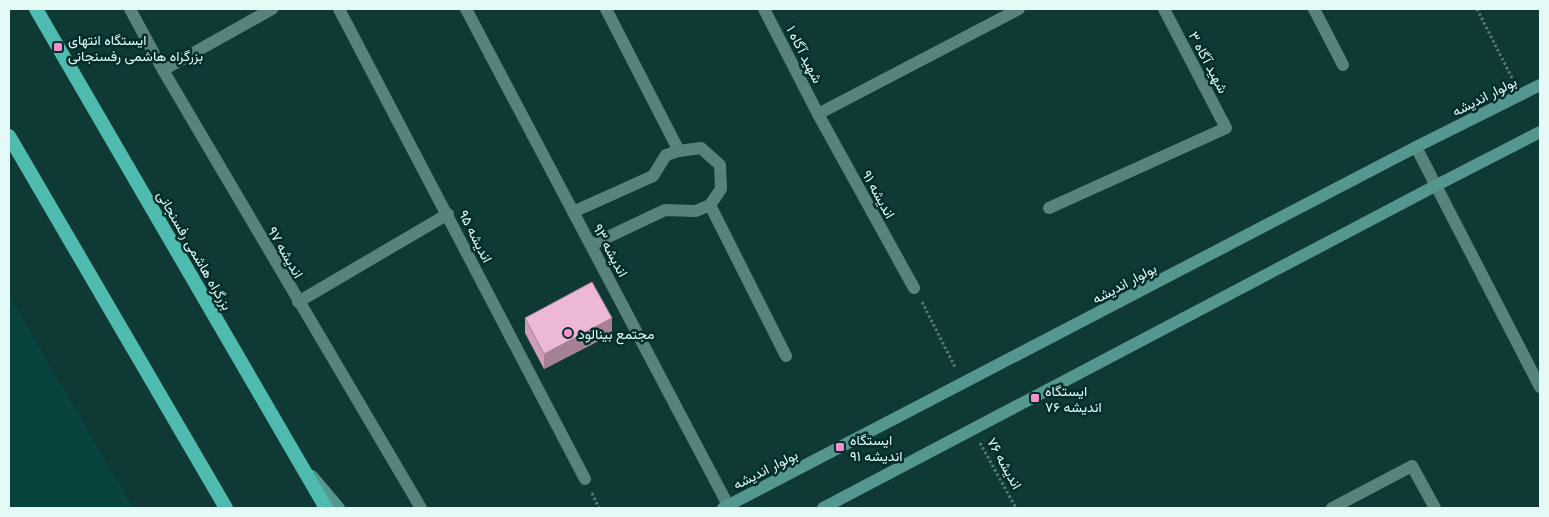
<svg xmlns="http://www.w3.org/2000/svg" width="1549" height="517" font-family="'Golos Text',Vazirmatn,sans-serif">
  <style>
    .built { fill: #09433e }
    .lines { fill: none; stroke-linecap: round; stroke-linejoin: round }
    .path { stroke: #557974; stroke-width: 3; stroke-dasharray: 2.5 2.5; stroke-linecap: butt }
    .minor { stroke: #58827c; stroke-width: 12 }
    .tertiary { stroke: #58827c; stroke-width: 12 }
    .secondary { stroke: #55978f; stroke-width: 12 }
    .trunk { stroke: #4fbbaf; stroke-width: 14 }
    .wall { fill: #cc9eb7 }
    .shaded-wall { fill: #a68195 }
    .building { fill: #edb8d5; stroke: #a68195 }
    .poi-dot { fill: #f790cd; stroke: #012e2a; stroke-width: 2 }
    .labels { text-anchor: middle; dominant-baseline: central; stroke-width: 5; stroke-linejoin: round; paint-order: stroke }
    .poi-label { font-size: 14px; fill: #e4faf7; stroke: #012e2a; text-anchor: start }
    .street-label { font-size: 14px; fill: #e4faf7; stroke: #012e2a }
  </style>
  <rect width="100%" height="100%" fill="#0e3934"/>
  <!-- built -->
  <polygon class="built" points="9,295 133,508 9,508"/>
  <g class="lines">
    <!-- path -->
    <g class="path">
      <polyline points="1477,9 1513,80"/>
      <polyline points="922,302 955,367"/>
      <polyline points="980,443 1016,508"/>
      <polyline points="592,493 599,508"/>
    </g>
    <!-- minor -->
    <g class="minor">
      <polyline points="130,9 163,70 421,508"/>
      <polyline points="339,9 585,479"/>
      <polyline points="606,9 679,151"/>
      <polyline points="764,9 818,114 914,288"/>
      <polyline points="1314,9 1343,65"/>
      <polyline points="163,70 272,9"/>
      <polyline points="818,114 1019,9"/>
      <polyline points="1416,147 1540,387"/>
      <polyline points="710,205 786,356"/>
      <polyline points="1049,208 1226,128 1164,9"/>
      <polyline points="573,212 653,176 666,155 679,151 701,148 720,165 721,189 710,205 696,211 665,210 591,245"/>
      <polyline points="298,302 448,214"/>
      <polyline points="1332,508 1412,466 1435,508"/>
    </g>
    <!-- tertiary -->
    <polyline class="tertiary" points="466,9 728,505"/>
    <!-- secondary -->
    <g class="secondary">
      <polyline points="312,476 339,508"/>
      <polyline points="723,508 1416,147 1540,85"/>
      <polyline points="823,508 1435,186 1540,132"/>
    </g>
    <!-- trunk -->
    <g class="trunk">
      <polyline points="36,9 326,508"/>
      <polyline points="9,136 226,508"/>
    </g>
  </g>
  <!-- wall -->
  <polygon class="wall" points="525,318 612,334 544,369 525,333"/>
  <!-- shaded-wall -->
  <polygon class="shaded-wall" points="612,318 612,334 544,369 544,354"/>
  <!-- building -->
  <polygon class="building" points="592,282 612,318 544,354 525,318"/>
  <!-- markers -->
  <g class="poi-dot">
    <rect x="53" y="42" width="10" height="10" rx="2.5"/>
    <circle cx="568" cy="333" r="5"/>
    <rect x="1030" y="393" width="10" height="10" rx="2.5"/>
    <rect x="835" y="442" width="10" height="10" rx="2.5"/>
  </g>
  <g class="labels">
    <!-- poi labels -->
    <g class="poi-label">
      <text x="68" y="39">ایستگاه انتهای<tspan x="68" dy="16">بزرگراه هاشمی رفسنجانی</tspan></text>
      <text x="578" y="333">مجتمع بینالود</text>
      <text x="1045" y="390">ایستگاه<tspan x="1045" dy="16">اندیشه ۷۶</tspan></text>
      <text x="850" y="439">ایستگاه<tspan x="850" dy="16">اندیشه ۹۱</tspan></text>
    </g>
    <!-- street labels -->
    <g class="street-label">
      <text transform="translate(805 54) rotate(63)">شهید آگاه ۱</text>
      <text transform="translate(1209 62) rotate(62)">شهید آگاه ۳</text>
      <text transform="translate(1484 96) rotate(-27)">بولوار اندیشه</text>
      <text transform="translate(879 194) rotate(61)">اندیشه ۹۱</text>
      <text transform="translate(476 236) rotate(63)">اندیشه ۹۵</text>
      <text transform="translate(195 250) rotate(60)">بزرگراه هاشمی رفسنجانی</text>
      <text transform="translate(611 250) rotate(62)">اندیشه ۹۳</text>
      <text transform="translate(286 252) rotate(60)">اندیشه ۹۷</text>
      <text transform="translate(1124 283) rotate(-28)">بولوار اندیشه</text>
      <text transform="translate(1005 463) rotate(61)">اندیشه ۷۶</text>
      <text transform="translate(765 469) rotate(-27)">بولوار اندیشه</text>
    </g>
  </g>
  <!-- border -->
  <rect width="1549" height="517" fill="none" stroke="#e4faf7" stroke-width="20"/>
</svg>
